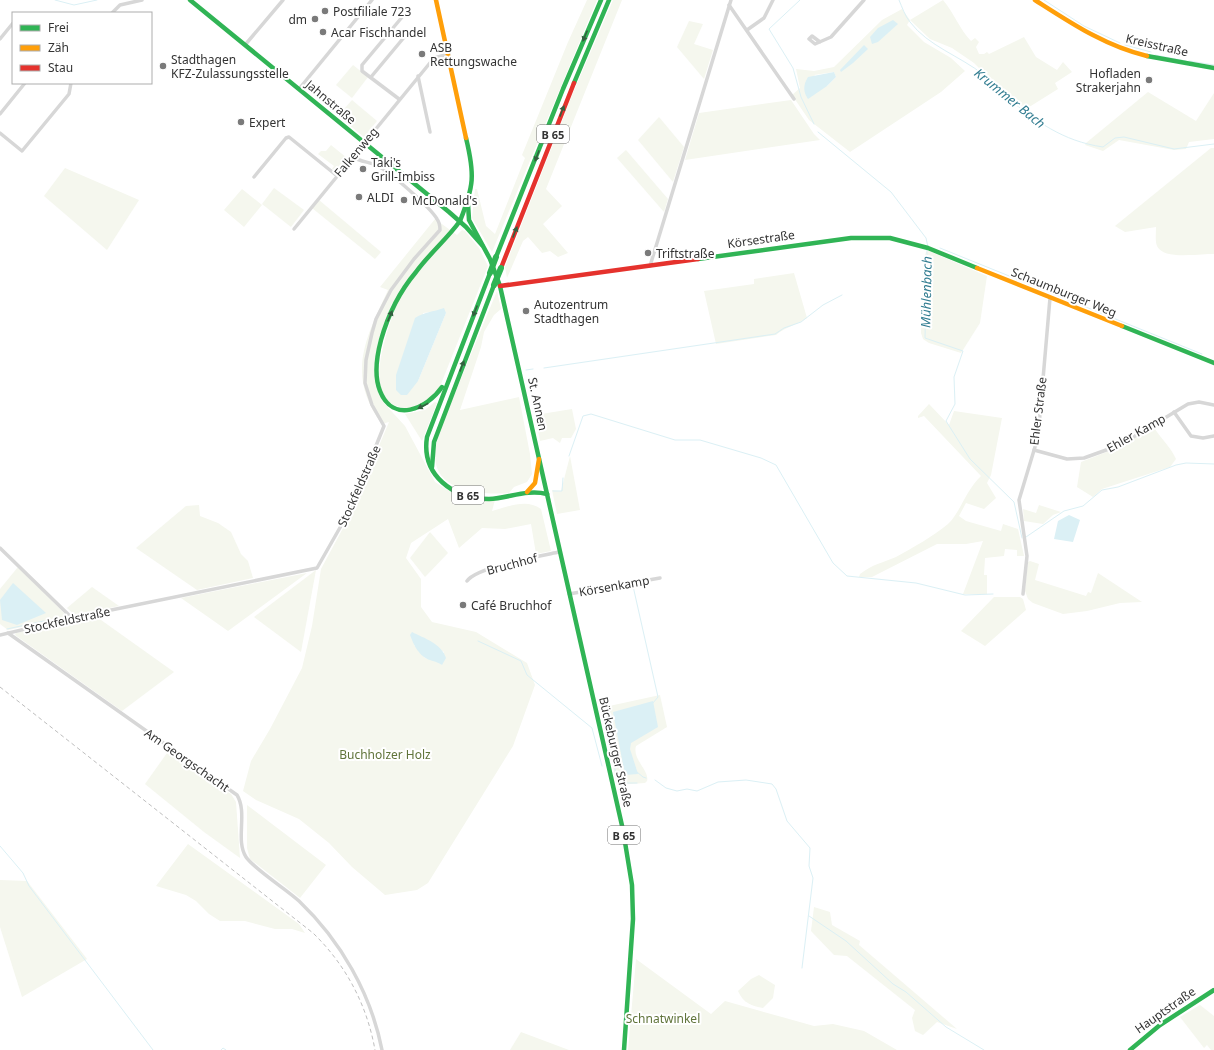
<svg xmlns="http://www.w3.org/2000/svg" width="1214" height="1050" font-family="'Noto Sans',sans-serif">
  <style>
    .green { fill: #f5f7ee; fill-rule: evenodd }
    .water { fill: #dbf0f5 }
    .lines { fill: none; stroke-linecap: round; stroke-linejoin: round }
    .stream { stroke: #dbf0f5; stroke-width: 1 }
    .street { stroke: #d7d7d7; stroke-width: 3.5 }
    .fast { stroke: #30b455; stroke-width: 4.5 }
    .slow { stroke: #ff9f0a; stroke-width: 4.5 }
    .jam { stroke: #e5322d; stroke-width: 4.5 }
    .rail { stroke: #bebebe; stroke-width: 1; stroke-dasharray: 4 3; stroke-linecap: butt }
    .fast-bridge { stroke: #30b455; stroke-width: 6 }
    .oneway { fill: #32603f }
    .poi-dot { fill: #7a7a7a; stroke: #fff; stroke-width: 1.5 }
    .labels { text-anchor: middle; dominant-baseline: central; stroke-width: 4; stroke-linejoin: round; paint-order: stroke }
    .shield { fill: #fff; stroke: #707070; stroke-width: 1 }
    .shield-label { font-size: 11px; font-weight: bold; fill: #333 }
    .poi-label { font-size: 12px; fill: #333; stroke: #fff; text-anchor: start }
    .street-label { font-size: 12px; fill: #333; stroke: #fff }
    .park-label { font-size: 12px; fill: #60743a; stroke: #fff }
    .water-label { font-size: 13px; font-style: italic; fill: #327d91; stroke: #fff }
  </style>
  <rect width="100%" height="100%" fill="#fff"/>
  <!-- green -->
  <g class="green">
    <polygon points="587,0 597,0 492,252 472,218 475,189 477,189 486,226 495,234 525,158 522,155 568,42"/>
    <polygon points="613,0 622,0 546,189 562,206 543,224 568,253 558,257 550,251 542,253 528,237 523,241 507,278 505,267 573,93"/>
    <path d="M943,0C954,13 960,30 971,41L975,38L979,42L976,47L979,54H984L987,52L989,54L1024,37L1036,57L1057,70L1063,62L1072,72L1055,83L1058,89L1026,109L1005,94L974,63L952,48L930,39L910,20L907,25L924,42L951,58L965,71L941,92L850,152L809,120L792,95L800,88L796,69L814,71L834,67L882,20L902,9L910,20ZM834,72L836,77L827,86L814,75Z"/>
    <polygon points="689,21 703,24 694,44 713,50 704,79 677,47"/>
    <polygon points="353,65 368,77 352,98 336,85"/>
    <polygon points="1148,92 1196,121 1214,93 1214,139 1189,142 1186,149 1174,150 1119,140 1103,151 1085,145 1086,143"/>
    <polygon points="352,100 377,121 364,137 338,116"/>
    <polygon points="791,100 814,134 820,140 685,160 699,113"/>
    <polygon points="659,117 684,147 673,182 638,140"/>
    <polygon points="331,145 347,158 336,172 332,169 334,166 318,154 321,151 326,151"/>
    <path d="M1211,148H1214V254C1200,253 1164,261 1157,246C1155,241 1156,233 1156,227L1125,232L1115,226Z"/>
    <polygon points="626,150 668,199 664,212 617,158"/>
    <polygon points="65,168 139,200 107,250 44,196"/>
    <polygon points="274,188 304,210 291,227 262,204"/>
    <polygon points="242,189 262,205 244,227 224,210"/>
    <polygon points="319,200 381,252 375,259 312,208"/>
    <path d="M435,219L457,235L462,230L465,231L479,248L488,266L439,389C431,399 420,409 406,408C358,404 388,330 396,305L392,303L378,342L375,368L383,402L405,426L435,482L454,494L467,498L495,500L492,511C508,507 526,498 541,509L551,551L536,554L531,524L505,529L482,528L459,548L448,519L411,543L406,558L421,579V607L432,622L476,632L527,663L535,685L513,746L428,883L417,890L385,895L352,867L329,843L299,819L256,800L243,791L251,761L270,729L302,668L312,626L321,569L349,517L389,422L382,424C346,376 365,339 388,290L380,287ZM431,312L446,313L418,381L423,313ZM422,637L444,652L442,665L435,660L425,658L414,645Z"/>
    <polygon points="929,251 987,276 980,323 961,353 929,343 923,339 921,333 923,263 926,252"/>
    <path d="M794,273L807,318C797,325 785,327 776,335L716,344L704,291L754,284V279Z"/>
    <path d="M497,291L501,309L494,315L484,332L481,347L460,410L519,397L530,454L532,474L527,482L514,487L509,493C487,495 442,493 436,464C431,443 450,407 458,386C471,354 484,322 497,291Z"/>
    <polygon points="435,402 437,403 422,441 405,414 425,410"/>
    <path d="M929,404L949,425L954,411L1002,418L991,475L987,483L996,498L984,509L966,503L959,516L966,521L1001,531L1003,524L1018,529L1024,556H1017V550L1005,549L1004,556L985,558L984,575H987V594H963L983,541L966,544H937L872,577H859L860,574C873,564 882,563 896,557C914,547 932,537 948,524C960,513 966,490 981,476L924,416L918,418V416Z"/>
    <polygon points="572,409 576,429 571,438 562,438 560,443 553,438 540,441 535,415"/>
    <path d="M1153,426C1160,438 1171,447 1176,459L1170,467L1102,489L1093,497L1077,487L1081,462L1122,446Z"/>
    <polygon points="570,456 580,510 557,514 552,490 561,491"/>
    <polygon points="199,505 200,516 218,523 231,532 241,554 248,561 253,578 197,590 136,548 186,506"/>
    <polygon points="1039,505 1061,512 1053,515 1043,524 1024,521 1023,509 1036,513"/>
    <polygon points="430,532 448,553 425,577 410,558"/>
    <polygon points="1030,561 1039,564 1035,580 1086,596 1088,592 1091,593 1098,573 1142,602 1120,603 1087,611 1063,614 1033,603 1028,599 1025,591 1028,562"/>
    <polygon points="18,567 68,617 8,630 0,624 0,589"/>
    <polygon points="316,570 301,652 254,617"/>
    <polygon points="307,573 228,631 181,598"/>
    <polygon points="92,587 119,606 75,615 67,608"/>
    <polygon points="994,597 1020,597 1023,599 1026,610 985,646 961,631"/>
    <polygon points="94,615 174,672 122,711 15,635 16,633"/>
    <path d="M660,695L667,727L636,746C632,759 650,771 647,781L645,783L617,785L600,708Z"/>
    <polygon points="167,753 231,794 236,802 240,858 204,832 145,784"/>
    <polygon points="247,805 326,865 300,898 250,859 247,848"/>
    <polygon points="188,844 299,924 305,933 292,929 275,929 245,921 220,921 209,914 196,901 186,895 156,886"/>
    <polygon points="0,880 27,881 87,959 22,997 0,927"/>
    <polygon points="814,907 830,912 832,925 860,941 859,945 957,1029 937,1022 923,1035 915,1031 912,1018 915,1010 847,956 834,955 811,931"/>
    <polygon points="636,959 711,1014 725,1001 814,1026 833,1024 864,1031 897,1050 628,1050"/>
    <path d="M759,975L775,985L773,998L763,1008C752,1006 743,1003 738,991L751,979Z"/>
    <polygon points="1200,1005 1214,1016 1214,1050 1211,1050 1207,1045 1204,1048 1180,1017"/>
    <polygon points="521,1032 569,1050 510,1050"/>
  </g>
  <!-- water -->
  <g class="water">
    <polygon points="893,20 898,24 878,42 872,44 870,37 878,28"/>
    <polygon points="864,45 868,49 853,63 841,72 840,70"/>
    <path d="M834,72L836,77L827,86L808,99C803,92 803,85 808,77Z"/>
    <path d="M444,308L446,313L418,381L407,395H401L396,390V375L415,318C424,312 433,312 444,308Z"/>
    <polygon points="1069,515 1080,520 1073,542 1054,539 1058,521"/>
    <polygon points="13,583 46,613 17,625 2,620 0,600"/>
    <path d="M412,632C424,638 442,644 446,658L442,665C437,661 429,661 424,657C417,652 413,643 410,635Z"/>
    <polygon points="653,701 658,727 631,743 630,749 638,774 625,775 613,712"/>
  </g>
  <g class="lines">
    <!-- stream -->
    <g class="stream">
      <polyline points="55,0 74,5 97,0"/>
      <polyline points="800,0 769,29 793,68 801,97 814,124"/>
      <path d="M899,0C902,7 905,16 910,22C928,46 960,56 984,75C991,81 997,90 1005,96C1036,121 1062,141 1103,147L1115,138L1124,137L1174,149L1214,144"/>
      <polyline points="1044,0 1084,26 1120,43"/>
      <polyline points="1125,45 1151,52"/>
      <polyline points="1155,55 1186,61"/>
      <polyline points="1189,61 1214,65"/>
      <polyline points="818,132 891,192 926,238 928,247"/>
      <polyline points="940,248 1202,354"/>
      <polyline points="927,250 925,338 963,351 954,377 955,404 946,421 970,459 1014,502 1022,538"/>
      <polyline points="544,368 775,334 784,328 801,322 823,305 842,295"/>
      <polyline points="526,370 533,369"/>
      <polyline points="569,456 583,416 591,414 675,440 700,440 761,458 776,465 833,563 847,576 916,583 965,595 993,594"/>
      <polyline points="553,491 562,491 563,478"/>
      <polyline points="1026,537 1064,511 1083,506 1102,490 1118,487 1176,465 1186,463 1214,464"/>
      <polyline points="633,586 658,697 653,703"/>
      <polyline points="7,629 44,621"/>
      <polyline points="478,641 521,661 527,675 592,728 602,766"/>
      <polyline points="607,731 617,779 625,783 637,783"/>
      <polyline points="637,772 643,777 646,778"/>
      <polyline points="655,780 666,788 677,791 687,789 697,791 718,782 746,780 772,784 776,789 787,821 810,848 809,866 813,878 802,968"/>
      <polyline points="0,846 23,873 29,886 153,1050"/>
      <polyline points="809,916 846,941 893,984 906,992 946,1027 984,1050"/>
      <polyline points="221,1050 223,1048 226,1050"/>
    </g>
    <!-- street -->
    <g class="street">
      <polyline points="729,5 794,99"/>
      <polyline points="112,13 120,5 142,0"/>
      <polyline points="747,30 764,18 773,0"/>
      <polyline points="0,39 13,23"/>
      <polyline points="820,42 812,36 809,39 815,44 831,37 864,0"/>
      <polyline points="245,45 283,0"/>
      <polyline points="418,76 430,132"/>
      <polyline points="371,77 406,35"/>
      <polyline points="299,89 372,0"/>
      <polyline points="399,99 362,71 362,65 403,16"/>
      <polyline points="0,114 25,83"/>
      <polyline points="0,133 22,151 69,94 71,83"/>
      <polyline points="254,177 286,138 289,137 336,175"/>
      <polyline points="294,229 434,58 449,54"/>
      <polyline points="650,266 731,0"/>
      <polyline points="1174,412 1191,436 1203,438 1214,436"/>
      <polyline points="1034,450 1067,459 1084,458 1120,445 1188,404 1199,402 1214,405"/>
      <polyline points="0,548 72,618"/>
      <path d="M467,581C477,567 540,556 559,552"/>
      <polyline points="569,594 660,578"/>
      <polyline points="1023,594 1027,556 1019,500 1038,437 1050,298"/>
      <path d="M8,633L237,795C248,813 235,840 246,857C254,869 286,889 299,901C341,941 371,994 382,1050"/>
      <path d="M0,635L72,618L317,568L350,510L384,426L372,405L365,383L366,360L372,333L376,319L391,290L414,259L440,230C440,226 440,223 437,219C430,207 390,172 378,166C369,161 361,163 352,156"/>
    </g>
    <!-- fast -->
    <g class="fast">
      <polyline points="190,0 449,212 466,227 482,245"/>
      <polyline points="1147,56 1214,68"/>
      <polyline points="574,83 609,0"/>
      <polyline points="468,204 469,220 490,259 500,286 547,494"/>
      <path d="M460,221C474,186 475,175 466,138"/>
      <polyline points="496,257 563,89 601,0"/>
      <polyline points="698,259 851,238 890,238 928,248 977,268"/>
      <path d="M490,273L427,437C421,475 453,499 489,499C509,498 527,489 547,494"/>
      <polyline points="1122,326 1214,363"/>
      <path d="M442,387C427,409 393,424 380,391C374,376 377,355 381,340C388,315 400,291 416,272C429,254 447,239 460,221"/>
      <polyline points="432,467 434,442 494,285"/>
      <polyline points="547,494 623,830 632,885 633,919 624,1050"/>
      <polyline points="1130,1050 1160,1025 1214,990"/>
    </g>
    <!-- slow -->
    <g class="slow">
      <polyline points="436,0 466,138"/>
      <path d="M1035,0C1071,23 1105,46 1147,56"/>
      <polyline points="977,268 1122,326"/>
      <polyline points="527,492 535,483 539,459"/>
    </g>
    <!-- jam -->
    <g class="jam">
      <polyline points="501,268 574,83"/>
      <polyline points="500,286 698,259"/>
    </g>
    <!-- rail -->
    <path class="rail" d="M0,687L313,933C346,965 367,1005 375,1050"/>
    <!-- fast-bridge -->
    <g class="fast-bridge">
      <polyline points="490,273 496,257"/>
      <polyline points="494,285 501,268"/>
    </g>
  </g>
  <!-- one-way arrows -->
  <defs><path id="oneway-solid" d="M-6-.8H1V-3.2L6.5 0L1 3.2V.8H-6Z"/></defs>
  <g class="oneway">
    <use href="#oneway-solid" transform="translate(585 36) rotate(113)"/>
    <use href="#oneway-solid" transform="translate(562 111) rotate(-69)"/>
    <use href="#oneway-solid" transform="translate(537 156) rotate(111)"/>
    <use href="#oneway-solid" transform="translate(515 232) rotate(-69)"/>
    <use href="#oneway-solid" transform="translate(475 311) rotate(112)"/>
    <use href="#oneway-solid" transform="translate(390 316) rotate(-67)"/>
    <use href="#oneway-solid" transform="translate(462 366) rotate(-69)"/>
    <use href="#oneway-solid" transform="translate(423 406) rotate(153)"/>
  </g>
  <!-- markers -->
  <g class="poi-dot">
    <circle cx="325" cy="11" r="4"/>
    <circle cx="315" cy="19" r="4"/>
    <circle cx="323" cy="32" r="4"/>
    <circle cx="422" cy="54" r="4"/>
    <circle cx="163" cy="66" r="4"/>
    <circle cx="1149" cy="80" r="4"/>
    <circle cx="241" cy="122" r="4"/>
    <circle cx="363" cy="169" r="4"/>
    <circle cx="359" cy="197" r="4"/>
    <circle cx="404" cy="200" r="4"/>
    <circle cx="648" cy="253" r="4"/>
    <circle cx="526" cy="311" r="4"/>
    <circle cx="463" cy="605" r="4"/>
  </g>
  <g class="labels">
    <!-- shield labels -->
    <g class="shield">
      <rect x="537" y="125" width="32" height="18" rx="3"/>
      <rect x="452" y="486" width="32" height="18" rx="3"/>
      <rect x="608" y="826" width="32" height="18" rx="3"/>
    </g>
    <g class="shield-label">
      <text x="553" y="134">B 65</text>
      <text x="468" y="495">B 65</text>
      <text x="624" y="835">B 65</text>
    </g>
    <!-- poi labels -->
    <g class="poi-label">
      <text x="333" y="11">Postfiliale 723</text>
      <text x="307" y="19" text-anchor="end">dm</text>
      <text x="331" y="32">Acar Fischhandel</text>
      <text x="430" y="47">ASB<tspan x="430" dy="14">Rettungswache</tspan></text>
      <text x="171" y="59">Stadthagen<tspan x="171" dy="14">KFZ-Zulassungsstelle</tspan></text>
      <text x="1141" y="73" text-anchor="end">Hofladen<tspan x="1141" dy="14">Strakerjahn</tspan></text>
      <text x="249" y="122">Expert</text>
      <text x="371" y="162">Taki's<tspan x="371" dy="14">Grill-Imbiss</tspan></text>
      <text x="367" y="197">ALDI</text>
      <text x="412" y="200">McDonald's</text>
      <text x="656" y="253">Triftstraße</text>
      <text x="534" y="304">Autozentrum<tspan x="534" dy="14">Stadthagen</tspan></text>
      <text x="471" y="605">Café Bruchhof</text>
    </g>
    <!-- street labels -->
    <g class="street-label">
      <text transform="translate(1157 45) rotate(13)">Kreisstraße</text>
      <text transform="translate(331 102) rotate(40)">Jahnstraße</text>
      <text transform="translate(356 152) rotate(-50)">Falkenweg</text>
      <text transform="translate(761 239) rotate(-8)">Körsestraße</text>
      <text transform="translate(1064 292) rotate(22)">Schaumburger Weg</text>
      <text transform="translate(538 404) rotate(78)">St. Annen</text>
      <text transform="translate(1038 411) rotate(-83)">Ehler Straße</text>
      <text transform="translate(1136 433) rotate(-29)">Ehler Kamp</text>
      <text transform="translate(359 486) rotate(-66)">Stockfeldstraße</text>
      <text transform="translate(512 564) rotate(-15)">Bruchhof</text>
      <text transform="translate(614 586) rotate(-10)">Körsenkamp</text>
      <text transform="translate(67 620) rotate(-12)">Stockfeldstraße</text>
      <text transform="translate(616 752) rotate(77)">Bückeburger Straße</text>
      <text transform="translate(187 760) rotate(35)">Am Georgschacht</text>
      <text transform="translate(1165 1010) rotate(-35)">Hauptstraße</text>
    </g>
    <!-- park labels -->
    <g class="park-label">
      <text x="385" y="754">Buchholzer Holz</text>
      <text x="663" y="1018">Schnatwinkel</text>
    </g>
    <!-- water labels -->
    <g class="water-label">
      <text transform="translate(1010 98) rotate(39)">Krummer Bach</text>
      <text transform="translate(926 292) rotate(-89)">Mühlenbach</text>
    </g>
  </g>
  <!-- legend -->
  <rect x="12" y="12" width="140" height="72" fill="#ffffff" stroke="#adadad"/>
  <rect x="20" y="25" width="20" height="6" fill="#30b455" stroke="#adadad"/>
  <text x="48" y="32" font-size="12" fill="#333333">Frei</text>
  <rect x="20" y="45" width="20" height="6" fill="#ff9f0a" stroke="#adadad"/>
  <text x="48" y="52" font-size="12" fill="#333333">Zäh</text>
  <rect x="20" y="65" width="20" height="6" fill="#e5322d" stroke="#adadad"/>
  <text x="48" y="72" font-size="12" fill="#333333">Stau</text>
</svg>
